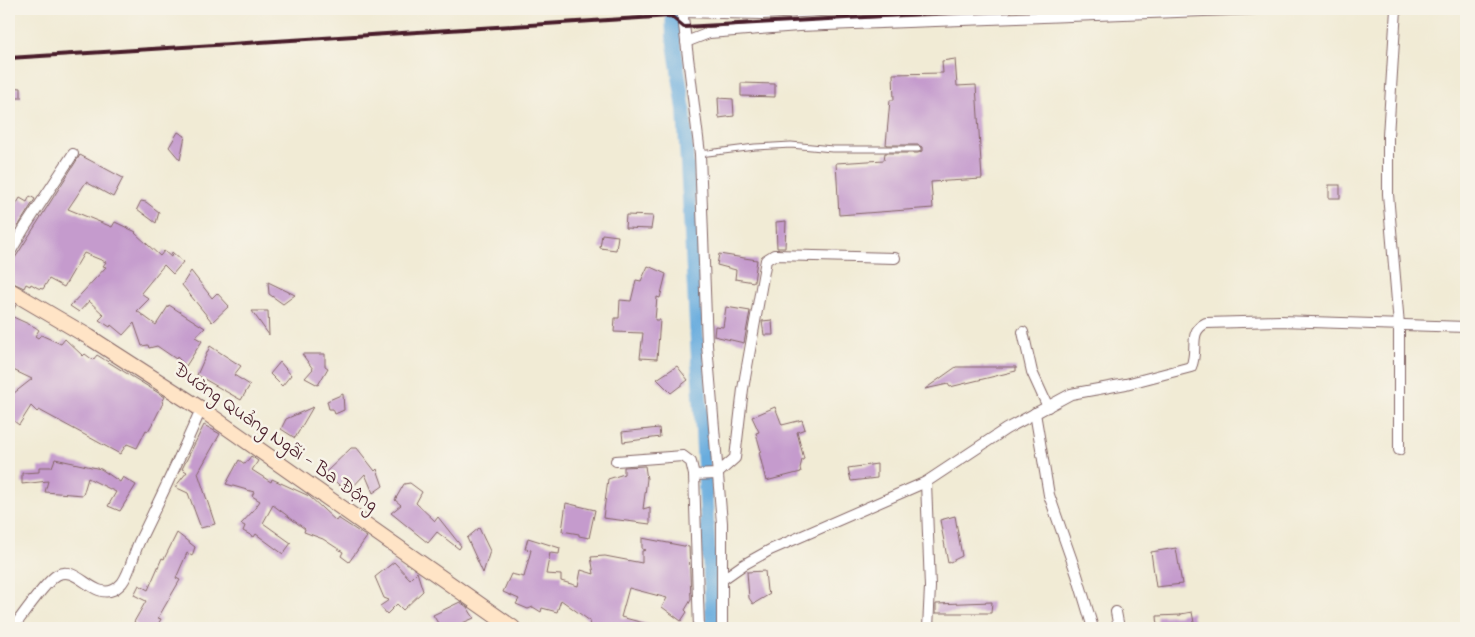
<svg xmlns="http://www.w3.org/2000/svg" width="1475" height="637" font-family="'Indie Flower',sans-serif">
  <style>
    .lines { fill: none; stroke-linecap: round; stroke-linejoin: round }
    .canal { stroke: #68acde; stroke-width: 14 }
    .building { fill: #c59bcd }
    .service-casing { stroke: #846666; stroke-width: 7 }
    .minor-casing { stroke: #846666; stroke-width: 12 }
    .secondary-casing { stroke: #846666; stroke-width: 17 }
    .service { stroke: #fff; stroke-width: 5 }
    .minor { stroke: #fff; stroke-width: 10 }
    .secondary { stroke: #ffe4c6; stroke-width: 15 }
    .rail { stroke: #4a1f2b; stroke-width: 4 }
    .labels { text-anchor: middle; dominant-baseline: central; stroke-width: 5; stroke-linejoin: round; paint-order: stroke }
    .street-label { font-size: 20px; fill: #4a1f2b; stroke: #f7f3e8 }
  </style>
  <rect width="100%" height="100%" fill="#f7f3e8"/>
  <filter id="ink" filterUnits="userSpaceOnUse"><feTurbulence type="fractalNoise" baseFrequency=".02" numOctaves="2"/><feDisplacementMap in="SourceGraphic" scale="10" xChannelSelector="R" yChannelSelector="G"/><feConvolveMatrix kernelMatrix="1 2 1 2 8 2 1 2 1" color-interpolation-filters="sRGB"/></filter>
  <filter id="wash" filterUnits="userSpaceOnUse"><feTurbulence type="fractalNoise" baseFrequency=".0096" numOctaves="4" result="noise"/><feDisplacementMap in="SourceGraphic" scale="20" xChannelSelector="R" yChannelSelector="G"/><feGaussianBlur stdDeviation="1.12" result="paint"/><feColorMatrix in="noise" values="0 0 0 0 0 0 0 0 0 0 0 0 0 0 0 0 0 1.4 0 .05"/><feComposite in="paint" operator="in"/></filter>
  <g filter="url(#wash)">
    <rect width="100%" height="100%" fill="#f1ebd5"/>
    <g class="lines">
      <!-- canal -->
      <polyline class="canal" points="672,9 673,37 684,109 713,628"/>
    </g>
    <g id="blocks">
      <!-- building -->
      <g class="building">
        <polygon points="955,59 957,86 976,85 982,179 931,182 933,208 839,215 836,163 884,160 885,153 918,153 922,151 922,147 918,145 886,145 890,100 894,100 893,74 943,73 942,61"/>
        <polygon points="741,83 775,84 775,97 741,96"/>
        <polygon points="9,87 21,88 21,98 9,98"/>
        <polygon points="718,98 733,99 734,116 719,118"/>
        <polygon points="178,132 185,136 180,160 169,147"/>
        <polygon points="80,155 123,178 113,197 86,182 68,209 112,227 115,222 136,232 135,233 160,256 164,251 171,257 172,252 183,262 173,274 164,265 141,293 149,299 137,311 156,325 169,305 205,328 195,337 202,341 186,366 177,357 176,359 157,346 149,348 148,345 142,346 134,323 123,335 111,325 110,327 99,320 104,315 89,301 79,312 70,306 106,267 103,266 106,262 84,253 64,287 49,279 43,289 38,288 31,284 30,286 26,284 24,288 9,281 9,261 15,258"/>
        <rect x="1329" y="185" width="11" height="13"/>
        <polygon points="30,196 35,199 9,241 9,217 20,198 27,202"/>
        <polygon points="141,201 146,202 159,212 156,223 137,209"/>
        <polygon points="626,215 653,216 651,229 625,228"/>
        <polygon points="786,221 785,248 777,248 776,222"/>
        <polygon points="602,234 618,236 616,250 600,248"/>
        <polygon points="719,254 757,260 754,282 735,279 736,270 717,265"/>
        <polygon points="648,266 666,274 660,298 657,297 655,320 660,320 657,359 640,358 643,333 614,332 615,318 619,318 620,300 631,301 636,280 641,281"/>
        <polygon points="191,271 212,298 217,293 229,306 212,322 182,285"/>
        <polygon points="268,282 295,295 283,304 269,294"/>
        <polygon points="9,301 16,305 11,316 35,327 39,330 35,336 38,338 41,335 61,344 65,339 83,356 85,354 93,360 97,355 165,397 162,402 163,403 154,421 148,431 146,430 137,448 127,444 120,454 39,410 37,412 31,406 19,425 9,417 9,397 32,379 9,368"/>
        <polygon points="726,307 750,311 744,343 714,336 715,326 723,327"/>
        <polygon points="252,311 268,311 269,335"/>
        <polygon points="772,320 773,335 764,335 762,321"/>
        <polygon points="210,346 241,366 234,375 250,385 241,400 197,375"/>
        <polygon points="302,354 325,354 325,366 328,368 318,385 305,378 313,369"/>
        <polygon points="280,362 291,375 282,386 270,374"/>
        <polygon points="677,366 688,380 671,393 657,379"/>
        <polygon points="956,367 1016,367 1016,371 950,387 948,384 925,389"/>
        <polygon points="343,394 344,410 335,414 333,409 329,409 327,401"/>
        <polygon points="313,407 295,438 281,429 286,419"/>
        <polygon points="775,407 782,425 802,420 805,429 797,432 804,459 802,460 800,468 801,472 766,481 759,452 761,451 756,433 759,432 752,417"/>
        <polygon points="204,425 220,434 198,473 215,524 201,528 188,493 175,487 187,472 182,469"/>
        <polygon points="659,428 660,437 623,442 622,432"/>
        <polygon points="351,448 357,448 375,471 377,469 383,486 373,493 365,474 350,490 344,484 340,486 326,472"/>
        <polygon points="251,456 258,461 252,470 271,482 272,479 309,496 336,521 338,518 367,537 349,562 341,556 343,552 323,539 304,532 305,529 273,505 263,523 291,543 283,554 256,534 254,537 243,531 245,526 241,524 253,511 260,501 252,496 254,492 226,484 239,460 245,464"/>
        <polygon points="55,459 101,469 120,482 123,477 136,485 120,511 108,506 116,492 88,478 83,495 45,492 48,481 22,484 22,473 39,472 39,467 52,467"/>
        <polygon points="877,464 877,478 851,481 848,468"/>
        <polygon points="645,466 647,479 643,509 650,507 650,524 603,518 608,479 624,474 624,467"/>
        <polygon points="410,483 422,492 416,503 435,521 438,517 461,546 459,549 437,532 428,543 391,513 401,505 395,500 404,484"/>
        <polygon points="566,503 595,510 589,538 579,536 579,534 562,531"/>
        <polygon points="955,516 962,556 948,563 940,520"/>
        <polygon points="479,528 490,551 483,573 467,538"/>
        <polygon points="177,533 195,547 192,556 187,553 176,578 180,580 158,618 161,619 156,628 140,628 134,622 146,601 134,595 139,585 148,590 162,558 164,559"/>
        <polygon points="528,538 560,548 559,554 550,553 546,574 561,575 561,581 578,586 581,570 594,574 591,557 605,556 642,563 642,551 646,550 642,549 642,538 689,547 691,600 685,610 687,612 681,621 662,607 667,598 629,588 621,617 651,625 651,628 589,628 590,621 561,600 557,612 542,608 541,612 533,607 528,609 516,604 519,599 503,592 511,574 524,577 531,550 525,549"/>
        <polygon points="1176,548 1182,584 1156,587 1151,552"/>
        <polygon points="394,562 410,579 417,572 423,591 403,610 397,604 387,614 380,606 389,600 384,598 375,577"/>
        <polygon points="765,571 767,591 770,594 753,604 749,598 747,572"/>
        <polygon points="460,602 467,607 474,618 451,628 441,628 433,615"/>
        <polygon points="992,602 991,613 936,613 936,604"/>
        <polygon points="1192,612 1195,628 1158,628 1157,616 1181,615 1181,614"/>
      </g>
    </g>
  </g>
  <g filter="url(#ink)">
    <use href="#blocks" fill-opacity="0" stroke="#846666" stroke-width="1"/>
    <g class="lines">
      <!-- service casing -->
      <g class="service-casing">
        <polyline id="service" points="700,154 755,147 791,145 832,149 918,149"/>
      </g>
      <!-- minor casing -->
      <g class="minor-casing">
        <g id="minor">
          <polyline points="682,9 700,154 707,345 722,523 722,628"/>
          <polyline points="1396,9 1388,136 1388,194 1399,325 1399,450"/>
          <polyline points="682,12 762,14 858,9"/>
          <polyline points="686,42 709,33 799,26 1257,9"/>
          <polyline points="9,254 25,227 73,154"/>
          <polyline points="1023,332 1032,372 1048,407"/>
          <polyline points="1035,413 1049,495 1077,575 1093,628"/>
          <polyline points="616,461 683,456 691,462 694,475 699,628"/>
          <polyline points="694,475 717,474 735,458 743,389 766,260 774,255 895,258"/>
          <polyline points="926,482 930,587 928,628"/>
          <path d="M723,579L743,565L770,550L926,482L1006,429L1071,394L1126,384L1191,367C1199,350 1187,332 1206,323L1280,321L1466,327"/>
          <polyline points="1116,612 1119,628"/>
          <path d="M13,628C22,616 45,582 57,575C76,564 93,599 113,590C116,589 120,585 122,583C131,571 133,554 140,540C161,497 182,453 201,409"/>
        </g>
      </g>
      <!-- secondary casing -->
      <g class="secondary-casing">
        <polyline id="secondary" points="9,290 89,337 201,409 513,628"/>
      </g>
      <!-- service -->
      <use href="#service" class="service"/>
      <!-- minor -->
      <use href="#minor" class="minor"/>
      <!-- secondary -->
      <use href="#secondary" class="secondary"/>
      <!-- rail -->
      <polyline class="rail" points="9,58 671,16 684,27 1009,9"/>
    </g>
  </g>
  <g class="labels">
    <!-- street labels -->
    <g class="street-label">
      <text transform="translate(275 438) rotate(35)">Đường Quảng Ngãi - Ba Động</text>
    </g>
  </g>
  <!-- margin -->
  <rect width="1475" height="637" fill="none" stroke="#f7f3e8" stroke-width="30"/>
</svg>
